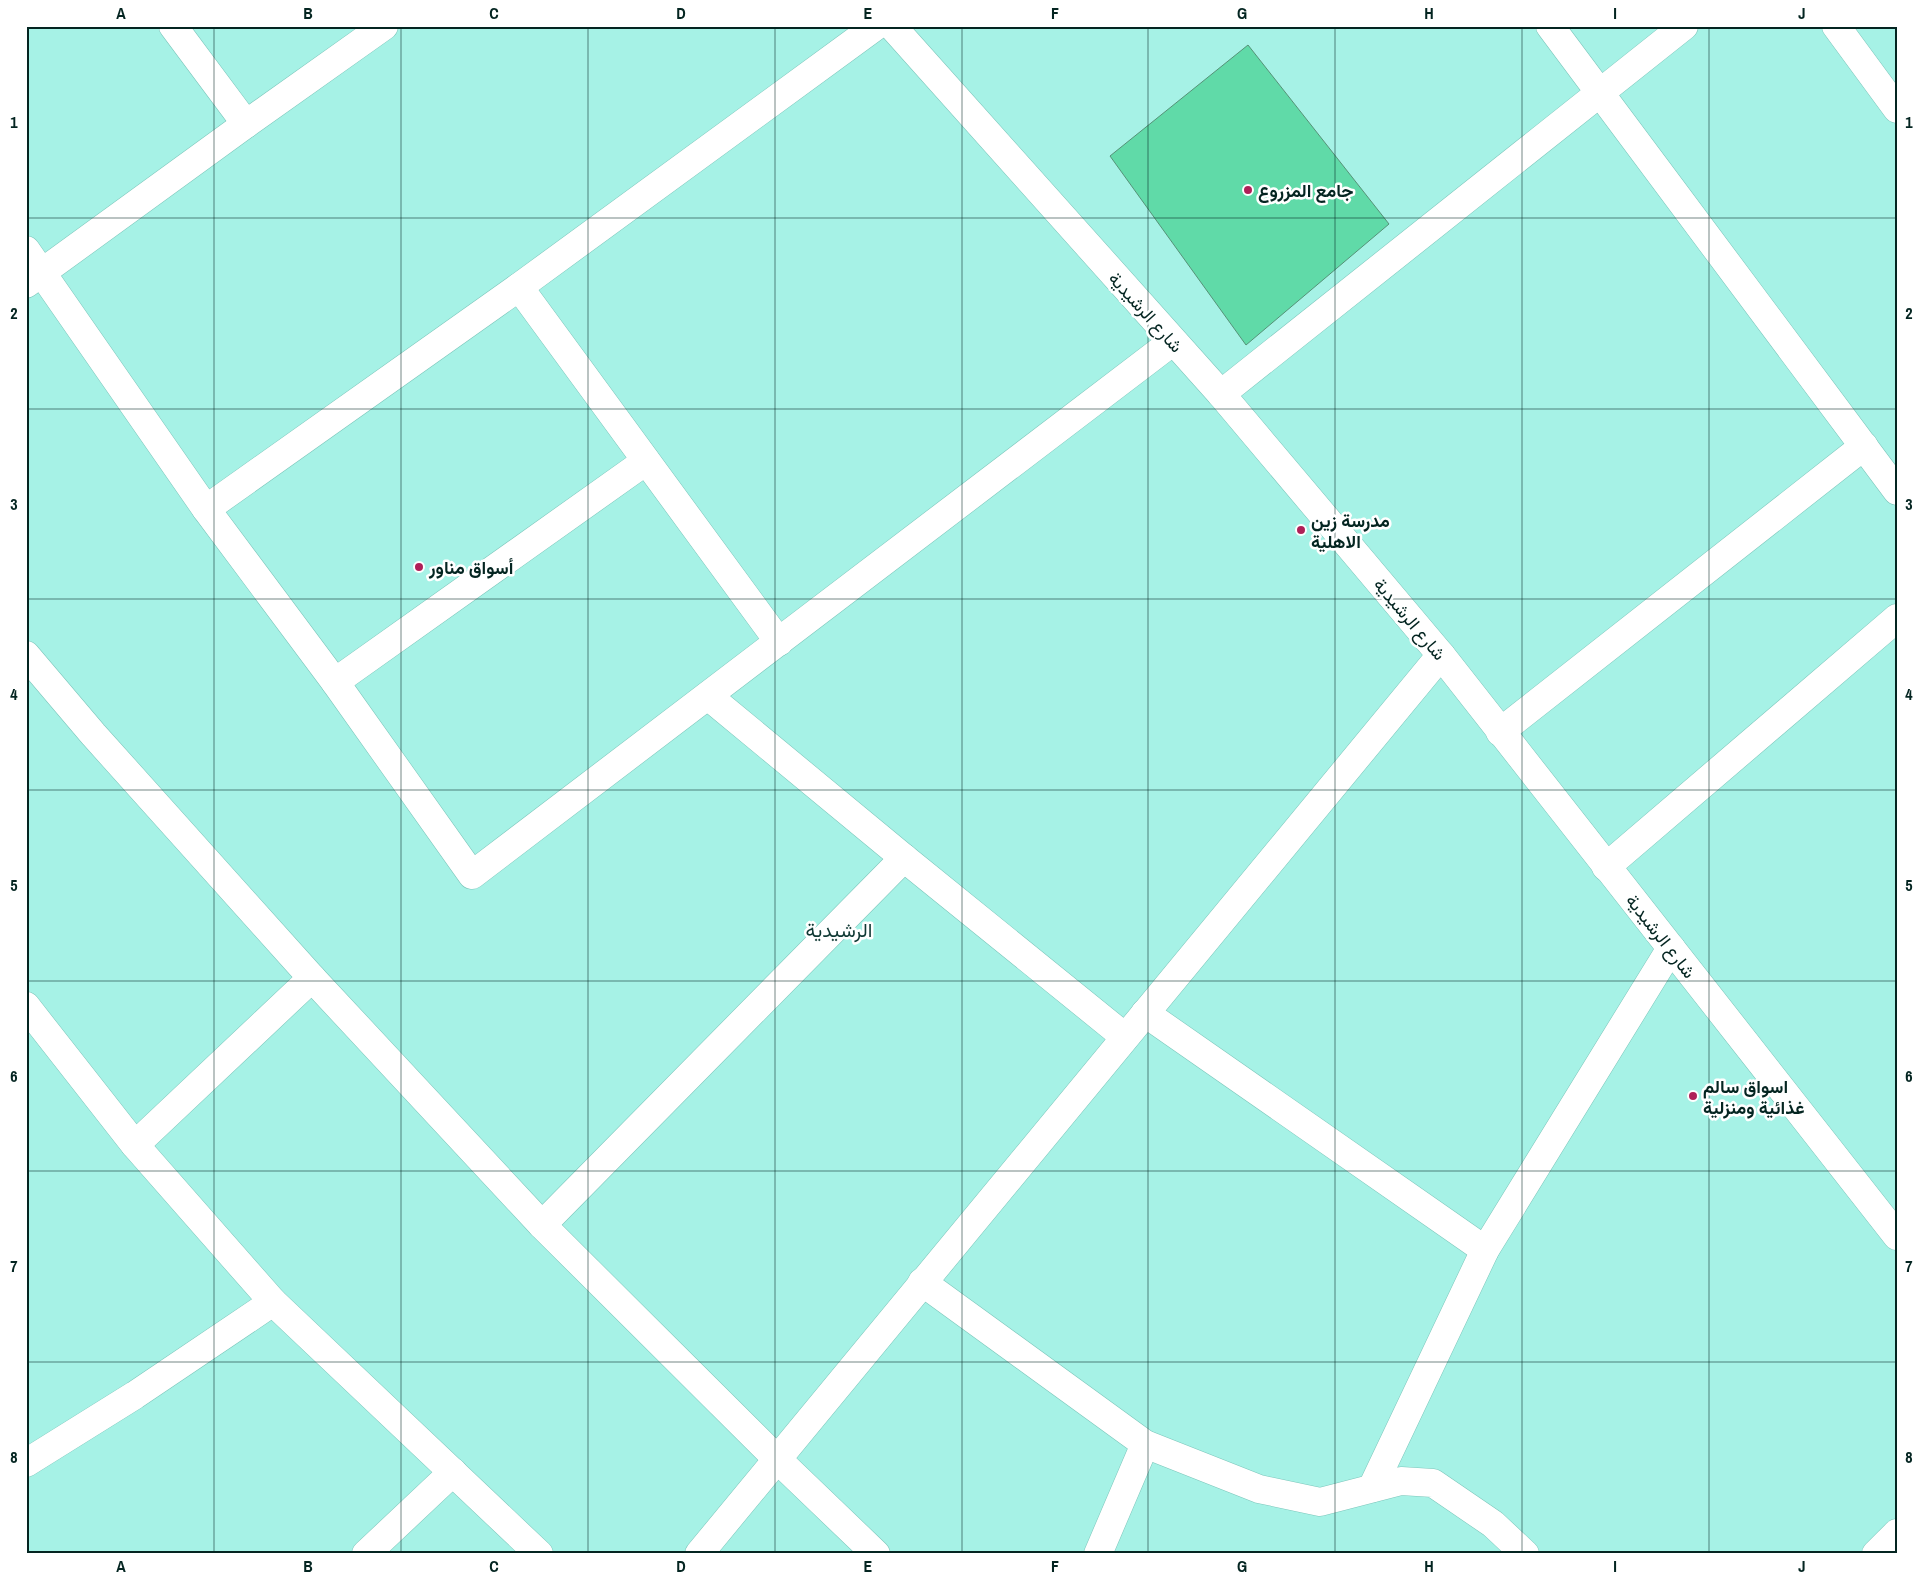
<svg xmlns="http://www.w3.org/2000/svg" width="1923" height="1580" font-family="'Archivo Narrow',Vazirmatn,sans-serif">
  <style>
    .building { fill: #60daa8; stroke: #559277 }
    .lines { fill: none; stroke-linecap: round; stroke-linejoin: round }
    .minor-casing { stroke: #7cc6bb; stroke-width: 29 }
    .tertiary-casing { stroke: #7cc6bb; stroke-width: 29 }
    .minor { stroke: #fff; stroke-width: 28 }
    .tertiary { stroke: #fff; stroke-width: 28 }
    .grid { fill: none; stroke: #042521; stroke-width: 1; stroke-opacity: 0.55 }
    .poi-dot { fill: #af2058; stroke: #fff; stroke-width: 2 }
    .labels { text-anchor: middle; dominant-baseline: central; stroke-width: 5; stroke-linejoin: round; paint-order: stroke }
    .poi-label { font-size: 18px; font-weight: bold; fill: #042521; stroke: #fff; text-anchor: start }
    .street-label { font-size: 18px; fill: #042521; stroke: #fff }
    .quarter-label { font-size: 20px; fill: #103934; stroke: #fff }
    .neatline { fill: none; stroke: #042521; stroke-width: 2 }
    .grid-label { font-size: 16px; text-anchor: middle; font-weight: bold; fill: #042521 }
  </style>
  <rect width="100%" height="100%" fill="#a6f2e6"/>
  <!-- building -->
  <polygon class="building" points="1248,45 1389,224 1246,345 1110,156"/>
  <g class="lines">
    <!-- minor casing -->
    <g class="minor-casing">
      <g id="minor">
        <polyline points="173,26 246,124"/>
        <polyline points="1550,26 1897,491"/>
        <polyline points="1836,26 1897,109"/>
        <polyline points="26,250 206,509 335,682 472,875 1172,342"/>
        <polyline points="519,287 779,642"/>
        <polyline points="1221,394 1684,26"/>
        <polyline points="206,509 519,287 876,26"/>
        <polyline points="26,655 93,734 312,978 542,1225 777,1459 876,1554"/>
        <polyline points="335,682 646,461"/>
        <polyline points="708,696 904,858 1125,1037"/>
        <polyline points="1500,732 1864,446"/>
        <polyline points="1606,867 1897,618"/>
        <polyline points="26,1006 135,1145 273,1302 539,1554"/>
        <polyline points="1145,1013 1485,1250"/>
        <polyline points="135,1145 312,978"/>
        <polyline points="542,1225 904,858"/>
        <polyline points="922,1282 1145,1444 1259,1489 1320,1502 1401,1481 1433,1483 1493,1524 1525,1554"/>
        <polyline points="26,1463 135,1395 273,1302"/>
        <polyline points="1372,1488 1485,1250 1671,948"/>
        <polyline points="366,1554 453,1472"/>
        <polyline points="1098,1554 1145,1444"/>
        <polyline points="1876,1554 1897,1533"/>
      </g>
    </g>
    <!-- tertiary casing -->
    <g class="tertiary-casing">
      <g id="tertiary">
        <polyline points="892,26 1221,394 1441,655 1897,1236"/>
        <polyline points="26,284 246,124 384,26"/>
        <polyline points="699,1554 1441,655"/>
      </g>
    </g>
    <!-- minor -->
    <use href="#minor" class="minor"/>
    <!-- tertiary -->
    <use href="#tertiary" class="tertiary"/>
  </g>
  <!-- grid -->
  <path class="grid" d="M214,26V1554M401,26V1554M588,26V1554M775,26V1554M962,26V1554M1148,26V1554M1335,26V1554M1522,26V1554M1709,26V1554M26,218H1897M26,409H1897M26,599H1897M26,790H1897M26,981H1897M26,1171H1897M26,1362H1897"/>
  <!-- markers -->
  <g class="poi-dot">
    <circle cx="1248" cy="190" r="5"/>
    <circle cx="1301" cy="530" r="5"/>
    <circle cx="419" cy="567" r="5"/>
    <circle cx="1693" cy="1096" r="5"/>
  </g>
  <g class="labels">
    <!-- poi labels -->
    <g class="poi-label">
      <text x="1258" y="190">جامع المزروع</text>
      <text x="1311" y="520">مدرسة زين<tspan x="1311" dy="21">الاهلية</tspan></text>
      <text x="429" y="567">أسواق مناور</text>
      <text x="1703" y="1086">اسواق سالم<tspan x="1703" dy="21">غذائية ومنزلية</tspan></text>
    </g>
    <!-- street labels -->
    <g class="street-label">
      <text transform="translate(1146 312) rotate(48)">شارع الرشيدية</text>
      <text transform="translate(1410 619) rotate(50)">شارع الرشيدية</text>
      <text transform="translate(1661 936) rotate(52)">شارع الرشيدية</text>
    </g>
    <!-- quarter labels -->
    <g class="quarter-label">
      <text x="839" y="929">الرشيدية</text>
    </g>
  </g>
  <!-- border -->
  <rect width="1923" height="1580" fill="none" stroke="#ffffff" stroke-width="55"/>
  <rect x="28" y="28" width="1868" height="1524" class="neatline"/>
  <g class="grid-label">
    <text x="121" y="19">A</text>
    <text x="308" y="19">B</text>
    <text x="494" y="19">C</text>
    <text x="681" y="19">D</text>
    <text x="868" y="19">E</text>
    <text x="1055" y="19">F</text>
    <text x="1242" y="19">G</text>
    <text x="1429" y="19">H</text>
    <text x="1615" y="19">I</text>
    <text x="1802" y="19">J</text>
    <text x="14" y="128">1</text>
    <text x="1909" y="128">1</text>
    <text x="14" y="319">2</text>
    <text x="1909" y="319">2</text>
    <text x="14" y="510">3</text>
    <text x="1909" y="510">3</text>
    <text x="14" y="700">4</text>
    <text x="1909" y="700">4</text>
    <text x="14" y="891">5</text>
    <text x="1909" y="891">5</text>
    <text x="14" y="1082">6</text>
    <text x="1909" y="1082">6</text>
    <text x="14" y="1272">7</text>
    <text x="1909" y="1272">7</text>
    <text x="14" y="1463">8</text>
    <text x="1909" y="1463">8</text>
    <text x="121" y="1572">A</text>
    <text x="308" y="1572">B</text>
    <text x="494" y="1572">C</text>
    <text x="681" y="1572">D</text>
    <text x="868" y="1572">E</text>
    <text x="1055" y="1572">F</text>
    <text x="1242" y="1572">G</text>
    <text x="1429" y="1572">H</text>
    <text x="1615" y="1572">I</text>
    <text x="1802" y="1572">J</text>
  </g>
</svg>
